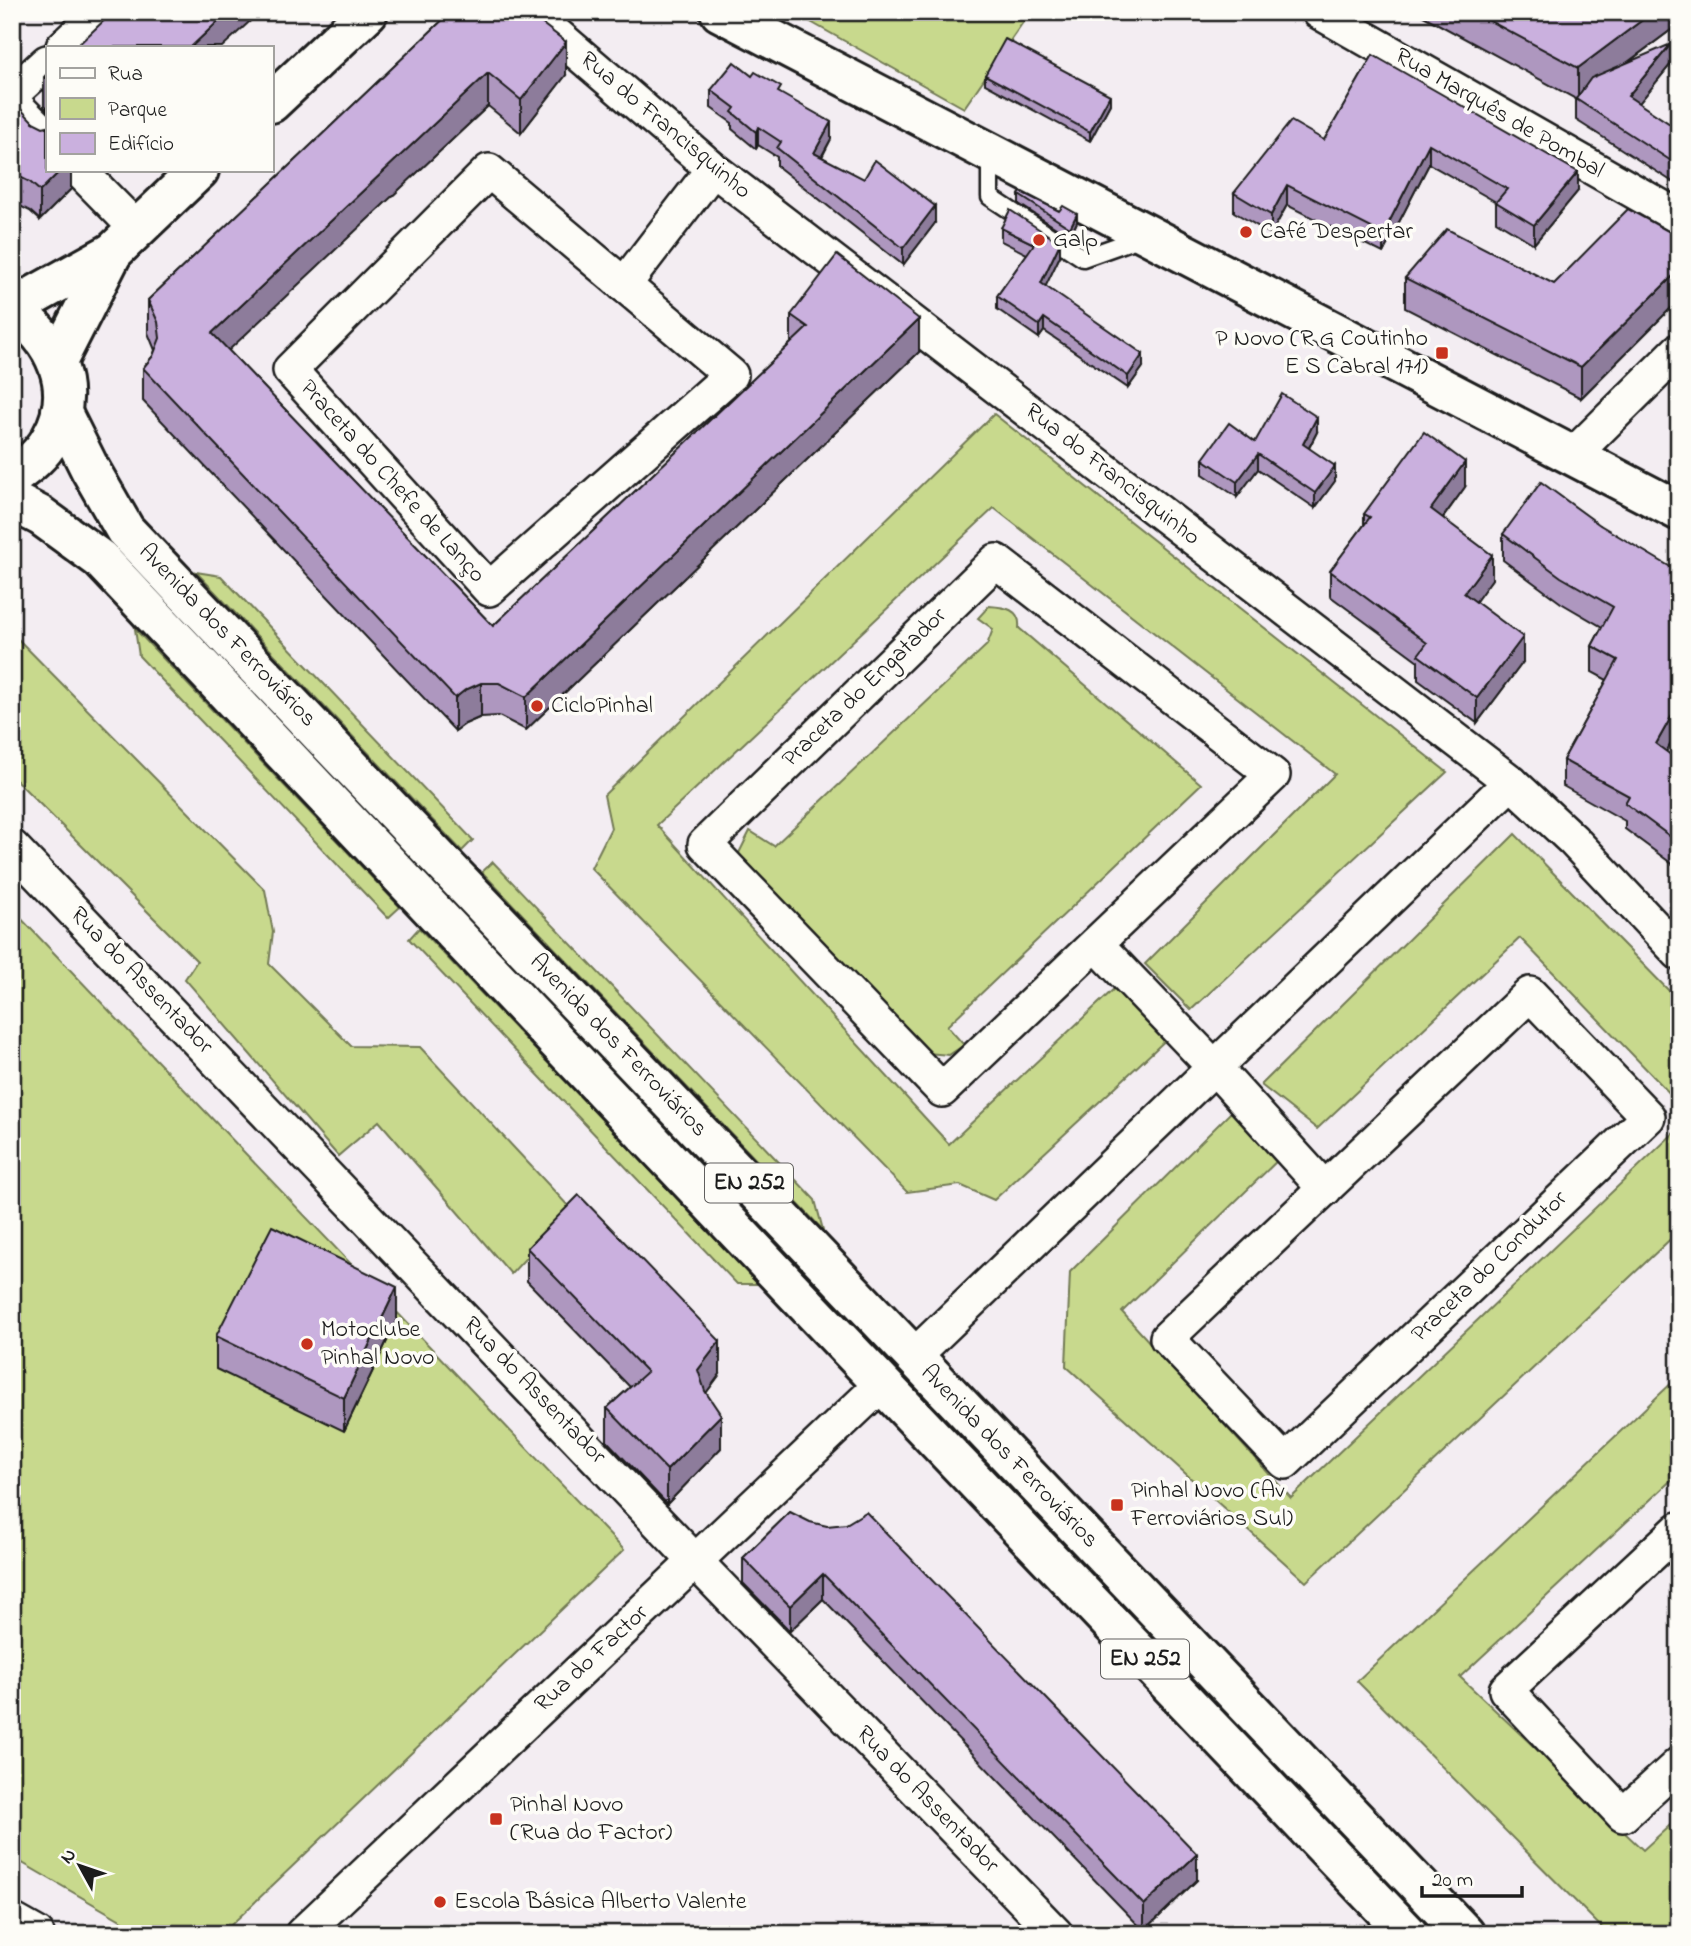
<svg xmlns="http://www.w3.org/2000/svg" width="1691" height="1946" font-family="'Indie Flower',sans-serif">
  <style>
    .green { fill: #c8d98d; stroke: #727a54; stroke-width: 2 }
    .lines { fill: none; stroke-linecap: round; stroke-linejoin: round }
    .service-casing { stroke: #1c1c1c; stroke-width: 21 }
    .minor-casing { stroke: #1c1c1c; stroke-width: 38 }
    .tertiary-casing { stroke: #1c1c1c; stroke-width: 44 }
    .primary-casing { stroke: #1c1c1c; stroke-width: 44 }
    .service { stroke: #fdfcf7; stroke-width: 16 }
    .minor { stroke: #fdfcf7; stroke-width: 33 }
    .tertiary { stroke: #fdfcf7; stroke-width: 38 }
    .primary { stroke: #fdfcf7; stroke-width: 38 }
    .wall { fill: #ae97bf; stroke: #1c1c1c; stroke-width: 2 }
    .shaded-wall { fill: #8d7b9b; stroke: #1c1c1c; stroke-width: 2 }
    .building { fill: #cab0de; stroke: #1c1c1c; stroke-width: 2 }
    .poi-dot { fill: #c8321e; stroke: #fdfcf7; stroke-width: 2.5 }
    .labels { text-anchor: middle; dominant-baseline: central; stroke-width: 7; stroke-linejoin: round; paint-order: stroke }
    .shield { fill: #fdfcf7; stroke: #605f5e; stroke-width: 2 }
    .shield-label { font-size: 23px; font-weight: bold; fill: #1c1c1c }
    .street-label { font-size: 24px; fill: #1c1c1c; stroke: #fdfcf7 }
    .poi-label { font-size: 24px; fill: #1c1c1c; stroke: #fdfcf7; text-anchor: start }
  </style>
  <rect width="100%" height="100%" fill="#f3edf2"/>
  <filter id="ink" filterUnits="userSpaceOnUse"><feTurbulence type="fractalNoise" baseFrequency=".0143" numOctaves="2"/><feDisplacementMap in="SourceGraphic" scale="14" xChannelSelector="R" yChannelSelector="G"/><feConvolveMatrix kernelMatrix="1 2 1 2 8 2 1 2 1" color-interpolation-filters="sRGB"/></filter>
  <g filter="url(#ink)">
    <!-- green -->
    <g class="green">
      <polygon points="803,12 1030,12 964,108 800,16"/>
      <polygon points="994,414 1447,772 1191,1010 1145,964 1335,774 994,508 657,825 949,1144 1115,988 1132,994 1171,1035 994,1200 960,1185 907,1192 591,868 611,828 604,795"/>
      <polygon points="196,572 221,576 473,840 462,851"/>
      <path d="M989,606C1005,607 1021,609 1019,628L1201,784L947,1026L964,1045L949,1055L927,1053L737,857L750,831L774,846L987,645L993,629L978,618Z"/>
      <polygon points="135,629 400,907 388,918 139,656"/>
      <polygon points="12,633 265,890 273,932 269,964 351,1046 420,1047 571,1209 511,1274 379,1121 338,1156 185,979 197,961 12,776"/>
      <polygon points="1515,834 1679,1001 1679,1103 1520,938 1317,1129 1261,1085"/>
      <polygon points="493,862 815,1200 823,1230 482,872"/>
      <polygon points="12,909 624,1550 231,1925 240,1934 145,1934 12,1857"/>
      <polygon points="419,928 759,1284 737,1284 409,939"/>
      <polygon points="1232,1111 1283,1155 1122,1312 1291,1498 1679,1128 1679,1231 1306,1582 1066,1366 1070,1272"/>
      <polygon points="1679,1376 1679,1473 1460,1677 1643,1850 1679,1817 1679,1934 1608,1934 1357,1681"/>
    </g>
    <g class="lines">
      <!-- service casing -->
      <g class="service-casing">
        <polyline id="service" points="990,155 990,197 1083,258 1142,237"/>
      </g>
      <!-- minor casing -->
      <g class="minor-casing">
        <g id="minor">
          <polyline points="530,12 713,169 1511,782 1573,840 1679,953"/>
          <polyline points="1319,12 1679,217"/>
          <polyline points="63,47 100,12"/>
          <polyline points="12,94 47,62"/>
          <polyline points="12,102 47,137"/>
          <polyline points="79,170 136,228"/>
          <polygon points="489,171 731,375 489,589 290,370"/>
          <polyline points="624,285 713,169"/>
          <polyline points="1572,456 1679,350"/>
          <polygon points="996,561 1273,775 942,1090 705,844"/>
          <polyline points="12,847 695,1561 1056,1934"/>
          <polyline points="1096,944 1214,1067 1325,1189"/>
          <polygon points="1530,994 1648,1117 1285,1462 1167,1338"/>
          <polyline points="914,1356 1511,782"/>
          <polyline points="1679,1529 1506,1690 1623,1815 1679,1764"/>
          <polyline points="12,1920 37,1934"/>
          <polyline points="302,1934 882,1384"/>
        </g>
      </g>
      <!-- tertiary casing -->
      <g class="tertiary-casing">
        <g id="tertiary">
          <polyline points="720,12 1679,511"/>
          <polyline points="271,103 368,12"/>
          <polyline points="12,308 113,252 199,170"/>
          <polyline points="57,362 113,252"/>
        </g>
      </g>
      <!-- primary casing -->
      <g class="primary-casing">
        <g id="primary">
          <path d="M12,310C55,339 79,389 51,438C42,455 27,466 12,477"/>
          <polyline points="61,411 90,469 125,530 1465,1934"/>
          <polyline points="12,501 41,516 100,559 799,1297 1408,1934"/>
        </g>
      </g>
      <!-- service -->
      <use href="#service" class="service"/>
      <!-- minor -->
      <use href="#minor" class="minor"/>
      <!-- tertiary -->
      <use href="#tertiary" class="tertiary"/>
      <!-- primary -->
      <use href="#primary" class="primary"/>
    </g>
    <!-- wall -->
    <g class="wall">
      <polygon points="451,12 566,75 521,133 488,106 228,350 493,626 791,343 791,315 919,352 526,730 499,716 481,717 465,724 455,731 143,401 143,368 153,356 155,350 148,333 148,300"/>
      <polygon points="1416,12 1625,12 1628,14 1679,12 1679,24 1627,63 1671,64 1638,104 1679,130 1679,186 1576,120 1576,99"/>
      <polygon points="1373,55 1578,191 1534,244 1496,221 1496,202 1429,164 1383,253 1287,205 1271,234 1234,212 1234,193 1324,140"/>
      <polygon points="47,74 47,110 44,106 44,77"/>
      <polygon points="985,75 1110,104 1090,141 985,84"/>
      <polygon points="752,76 781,94 831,139 822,157 935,223 903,265 777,166 777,157 758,145 756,149 732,129 732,123 711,108 711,90"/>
      <polygon points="12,106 33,122 71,170 71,189 40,220 30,211 18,205 12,204"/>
      <polygon points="1019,195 1059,211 1077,222 1070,237 1019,204"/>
      <polygon points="1001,228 1060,256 1045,286 1143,367 1128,388 1044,331 1039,338 997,309 997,296 1027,254 1001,241"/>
      <polygon points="1679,237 1679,300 1581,398 1405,308 1405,278 1554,284"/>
      <polygon points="1317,432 1309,448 1335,481 1315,508 1258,469 1237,497 1203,474 1203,459 1255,442"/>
      <polygon points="1465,487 1443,518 1492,579 1475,602 1523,662 1477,723 1418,680 1418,661 1330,596 1330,571 1364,525 1364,514"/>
      <polygon points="1600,525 1666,752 1679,761 1679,869 1625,829 1625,821 1563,786 1563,760 1607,680 1592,672 1592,646 1602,627 1561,603 1503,560 1503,534"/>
      <polygon points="527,1248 720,1374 706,1393 721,1448 667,1504 607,1441 607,1408 630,1387 527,1281"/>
      <polygon points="397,1320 344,1431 216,1369 216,1336"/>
      <polygon points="790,1512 1197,1880 1144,1931 823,1599 790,1631 743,1583 743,1558"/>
    </g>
    <!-- shaded-wall -->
    <g class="shaded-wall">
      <polygon points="228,12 260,12 222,47 191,47"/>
      <polygon points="1653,12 1679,12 1679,24 1578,99 1578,68"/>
      <polygon points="566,42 566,75 521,133 521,100"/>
      <polygon points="1671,44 1671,64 1628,117 1628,96"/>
      <polygon points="488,73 488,106 212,366 212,333"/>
      <polygon points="1110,95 1110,104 1090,141 1090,132"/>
      <polygon points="831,122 831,139 814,170 814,153"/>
      <polygon points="758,127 758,145 756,149 756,132"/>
      <polygon points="1429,144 1429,164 1383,253 1383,234"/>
      <polygon points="61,170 71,170 71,189 40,220 40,191"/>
      <polygon points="1578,172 1578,191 1534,244 1534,225"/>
      <polygon points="1287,185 1287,205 1271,234 1271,215"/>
      <polygon points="935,206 935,223 903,265 903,248"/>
      <polygon points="1077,214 1077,222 1070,237 1070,228"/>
      <polygon points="1060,243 1060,256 1041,296 1041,283"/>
      <polygon points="1679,270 1679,300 1581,398 1581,367"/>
      <polygon points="1044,318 1044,331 1039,338 1039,325"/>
      <polygon points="919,319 919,352 526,730 526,697"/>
      <polygon points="1143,354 1143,367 1128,388 1128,376"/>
      <polygon points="1317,417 1317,432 1303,459 1303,444"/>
      <polygon points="1258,454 1258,469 1237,497 1237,482"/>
      <polygon points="1465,462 1465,487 1431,534 1431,509"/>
      <polygon points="1335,466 1335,481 1315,508 1315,493"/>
      <polygon points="1492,555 1492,579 1464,618 1464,593"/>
      <polygon points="1523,637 1523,662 1477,723 1477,698"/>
      <polygon points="481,683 481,717 465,724 455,731 455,698 465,690"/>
      <polygon points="1679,703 1679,729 1656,770 1656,744"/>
      <polygon points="397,1287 397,1320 344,1431 344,1398"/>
      <polygon points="720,1341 720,1374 698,1404 698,1370"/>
      <polygon points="721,1415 721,1448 667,1504 667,1470"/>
      <polygon points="823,1574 823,1599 790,1631 790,1606"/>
      <polygon points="1197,1854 1197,1880 1144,1931 1144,1905"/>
    </g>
    <!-- building -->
    <g class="building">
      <polygon points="113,12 228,12 191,47 76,47"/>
      <polygon points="451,12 527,12 566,42 521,100 488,73 212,333 493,626 808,327 791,315 837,255 919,319 526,697 499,683 481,683 465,690 455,698 143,368 153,356 160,338 158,322 148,300"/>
      <polygon points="1473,12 1625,12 1628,14 1629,12 1653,12 1578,68"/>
      <polygon points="1005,39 1110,95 1090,132 985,75"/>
      <polygon points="1671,44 1628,96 1679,130 1679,166 1576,99 1591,78"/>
      <polygon points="1373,55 1578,172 1534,225 1496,202 1507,189 1429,144 1383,234 1287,185 1271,215 1234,193 1291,121 1324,140"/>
      <polygon points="734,62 752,76 755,72 781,87 778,92 831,122 814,153 864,179 875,160 935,206 903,248 777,148 781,142 758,127 756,132 732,112 735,108 711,90"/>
      <polygon points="15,103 33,122 43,127 47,126 47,170 61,170 40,191 30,182 18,176 12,175 12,106"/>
      <polygon points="1021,192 1059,211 1063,206 1077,214 1070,228 1019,195"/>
      <polygon points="1628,209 1679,237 1679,270 1581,367 1405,278 1447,229 1554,284"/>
      <polygon points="1010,210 1060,243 1041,283 1143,354 1128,376 1044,318 1039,325 997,296 1034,244 1001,228"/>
      <polygon points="1282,394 1317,417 1303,444 1335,466 1315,493 1258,454 1237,482 1203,459 1229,423 1255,442"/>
      <polygon points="1424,432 1465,462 1431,509 1492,555 1464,593 1523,637 1477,698 1418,655 1427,643 1330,571 1370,517 1364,514"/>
      <polygon points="1541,482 1600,525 1679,572 1679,703 1656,744 1679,761 1679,843 1625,803 1629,796 1563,760 1618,660 1592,646 1613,607 1561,577 1503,534"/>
      <polygon points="579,1195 720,1341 698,1370 705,1391 721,1415 667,1470 607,1408 647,1372 527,1248"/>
      <polygon points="272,1226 397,1287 344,1398 216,1336"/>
      <polygon points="790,1512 810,1522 827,1526 846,1524 866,1512 1197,1854 1144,1905 823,1574 790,1606 743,1558"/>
    </g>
  </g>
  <!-- markers -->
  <g class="poi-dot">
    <circle cx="1246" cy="232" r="7"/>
    <circle cx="1039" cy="240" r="7"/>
    <rect x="1435" y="346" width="14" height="14" rx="3.5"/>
    <circle cx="537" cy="706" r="7"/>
    <circle cx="307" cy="1344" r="7"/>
    <rect x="1110" y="1498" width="14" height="14" rx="3.5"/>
    <rect x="489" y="1812" width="14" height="14" rx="3.5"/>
    <circle cx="440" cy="1902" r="7"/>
  </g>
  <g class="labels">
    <!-- shield labels -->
    <g class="shield">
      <rect x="705" y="1163.5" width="88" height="39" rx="5"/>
      <rect x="1101" y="1639.5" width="88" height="39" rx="5"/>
    </g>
    <g class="shield-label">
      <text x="749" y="1183">EN 252</text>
      <text x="1145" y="1659">EN 252</text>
    </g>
    <!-- street labels -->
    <g class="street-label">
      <text transform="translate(1499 114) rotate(30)">Rua Marquês de Pombal</text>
      <text transform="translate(665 126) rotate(40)">Rua do Francisquinho</text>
      <text transform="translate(1112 475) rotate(38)">Rua do Francisquinho</text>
      <text transform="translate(392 482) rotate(48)">Praceta do Chefe de Lanço</text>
      <text transform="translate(227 636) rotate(46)">Avenida dos Ferroviários</text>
      <text transform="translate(865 688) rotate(-44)">Praceta do Engatador</text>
      <text transform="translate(141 981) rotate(46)">Rua do Assentador</text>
      <text transform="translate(618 1046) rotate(46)">Avenida dos Ferroviários</text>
      <text transform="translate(1490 1267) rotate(-44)">Praceta do Condutor</text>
      <text transform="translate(534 1391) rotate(46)">Rua do Assentador</text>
      <text transform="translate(1009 1457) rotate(46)">Avenida dos Ferroviários</text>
      <text transform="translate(592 1659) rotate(-43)">Rua do Factor</text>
      <text transform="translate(927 1800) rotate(46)">Rua do Assentador</text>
    </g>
    <!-- poi labels -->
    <g class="poi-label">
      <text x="1260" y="232">Café Despertar</text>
      <text x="1053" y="240">Galp</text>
      <text x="1428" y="339" text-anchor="end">P Novo (R G Coutinho<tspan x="1428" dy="28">E S Cabral 171)</tspan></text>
      <text x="551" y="706">CicloPinhal</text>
      <text x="321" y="1330">Motoclube<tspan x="321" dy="28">Pinhal Novo</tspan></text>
      <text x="1131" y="1491">Pinhal Novo (Av<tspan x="1131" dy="28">Ferroviários Sul)</tspan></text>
      <text x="510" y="1805">Pinhal Novo<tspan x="510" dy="28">(Rua do Factor)</tspan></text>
      <text x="454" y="1902">Escola Básica Alberto Valente</text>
    </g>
  </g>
  <!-- margin -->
  <rect width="1691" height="1946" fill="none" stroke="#fdfcf7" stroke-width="42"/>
  <rect x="21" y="21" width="1649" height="1904" fill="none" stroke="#1c1c1c" stroke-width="2.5" filter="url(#ink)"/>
  <!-- legend -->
  <rect x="46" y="46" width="228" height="126" fill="#fdfcf7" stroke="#a3a29f" stroke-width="2"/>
  <rect x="60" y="68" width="35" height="10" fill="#fdfcf7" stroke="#a3a29f" stroke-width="2"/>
  <text x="108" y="80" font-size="21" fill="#1c1c1c">Rua</text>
  <rect x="60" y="98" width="35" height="21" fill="#c8d98d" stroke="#a3a29f" stroke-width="2"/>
  <text x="108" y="116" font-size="21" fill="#1c1c1c">Parque</text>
  <rect x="60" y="133" width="35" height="21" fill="#cab0de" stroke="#a3a29f" stroke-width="2"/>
  <text x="108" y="150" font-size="21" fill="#1c1c1c">Edifício</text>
  <!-- north arrow -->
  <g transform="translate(80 1866) rotate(310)" stroke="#fdfcf7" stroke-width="5" paint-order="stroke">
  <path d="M0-5L12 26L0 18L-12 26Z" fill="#1c1c1c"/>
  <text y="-10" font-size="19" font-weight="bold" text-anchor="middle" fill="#1c1c1c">N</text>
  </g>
  <!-- scale -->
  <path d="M1422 1886v10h100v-10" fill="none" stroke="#1c1c1c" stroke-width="3.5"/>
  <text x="1432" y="1886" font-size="21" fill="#1c1c1c" stroke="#fdfcf7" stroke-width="5" paint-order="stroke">20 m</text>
</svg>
